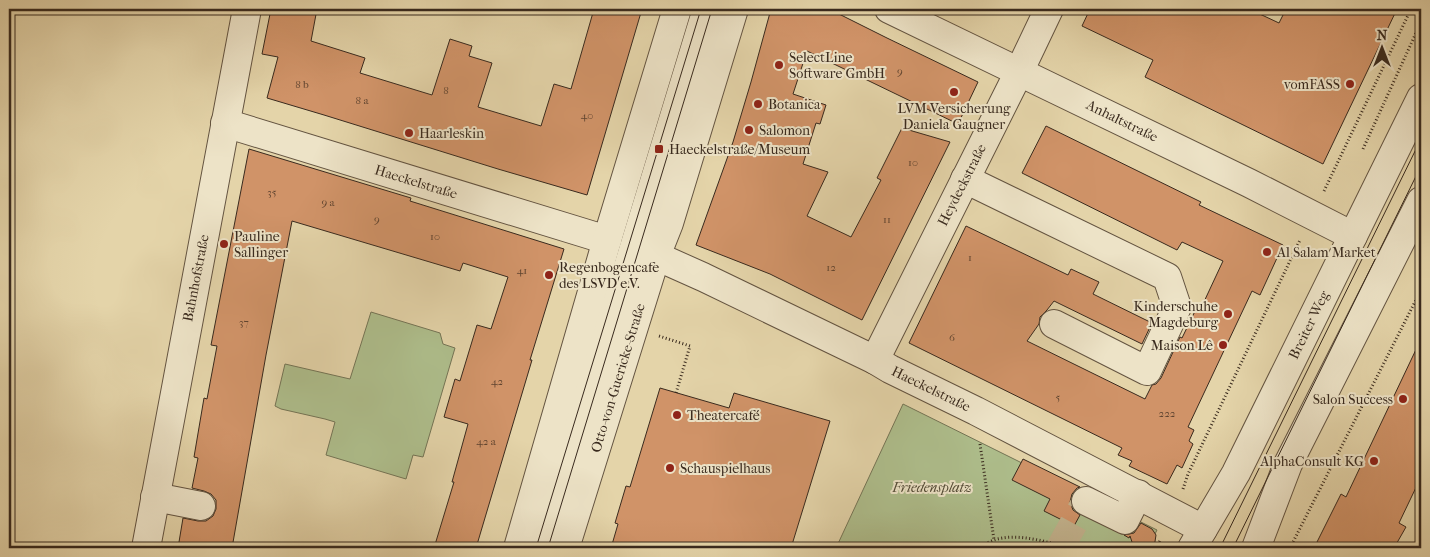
<svg xmlns="http://www.w3.org/2000/svg" width="1430" height="557" font-family="'IM FELL French Canon',serif">
  <style>
    .green { fill: #aebe8c; stroke: #747455 }
    .building { fill: #d09368; stroke: #392a1e }
    .lines { fill: none; stroke-linecap: round; stroke-linejoin: round }
    .minor-tunnel { stroke: #c2b28d; stroke-width: 28; stroke-dasharray: 28 14; stroke-linecap: butt }
    .minor-casing { stroke: #645441; stroke-width: 30 }
    .path { stroke: #392a1e; stroke-width: 3; stroke-dasharray: 1 2.5; stroke-linecap: butt }
    .minor { stroke: #ede3c7; stroke-width: 28 }
    .tram { stroke: #392a1e; stroke-width: 1 }
    .poi-dot { fill: #8f2418; stroke: #ede3c7; stroke-width: 2 }
    .labels { text-anchor: middle; dominant-baseline: central; stroke-width: 4; stroke-linejoin: round; paint-order: stroke }
    .number-label { font-size: 11px; fill: #5f4430 }
    .poi-label { font-size: 14px; fill: #392a1e; stroke: #ede3c7; text-anchor: start }
    .street-label { font-size: 14px; fill: #392a1e; stroke: #ede3c7 }
    .park-label { font-size: 14px; font-style: italic; fill: #504834; stroke: #ede3c7 }
  </style>
  <rect width="100%" height="100%" fill="#e4d4a9"/>
  <filter id="stains"><feTurbulence type="fractalNoise" baseFrequency=".004" numOctaves="4"/><feColorMatrix values="0 0 0 0 .2 0 0 0 0 .09 0 0 0 0 .02 0 0 0 .5 -.17"/></filter>
  <radialGradient id="worn" r=".72"><stop offset=".6" stop-color="#630" stop-opacity="0"/><stop offset="1" stop-color="#630" stop-opacity=".3"/></radialGradient>
  <!-- green -->
  <g class="green">
    <polygon points="371,312 440,333 443,344 455,348 423,457 413,455 406,479 326,455 335,422 325,419 281,409 275,406 285,364 350,379"/>
    <polygon points="903,404 1157,530 1148,548 836,548"/>
  </g>
  <!-- building -->
  <g class="building">
    <polygon points="271,9 317,9 311,41 365,58 360,73 432,95 450,39 472,46 469,56 492,63 478,107 541,126 554,84 571,89 594,9 642,9 587,195 498,169 324,115 267,98 278,57 262,54"/>
    <polygon points="771,9 829,9 887,38 978,82 958,124 807,51 793,94 826,105 820,124 816,123 803,164 828,172 807,216 851,237 881,180 877,178 902,128 950,142 862,320 770,274 696,245 733,142 751,82"/>
    <polygon points="1090,9 1249,9 1279,23 1286,9 1397,9 1323,164 1145,77 1153,60 1082,26"/>
    <polygon points="1046,126 1201,202 1199,205 1283,245 1260,295 1252,291 1188,427 1194,430 1189,441 1193,444 1182,468 1177,465 1167,484 1129,466 1132,461 1118,455 1122,448 909,343 966,226 1068,275 1071,269 1099,282 1093,294 1152,323 1142,344 1054,301 1047,310 1040,317 1039,324 1027,341 1145,399 1152,385 1156,384 1161,378 1180,337 1182,338 1198,305 1202,306 1223,261 1182,242 1177,250 1022,173"/>
    <polygon points="249,149 411,198 410,201 564,249 530,360 532,360 476,548 434,548 454,482 452,482 468,424 444,417 455,379 460,381 477,325 491,329 508,277 463,263 460,271 292,221 266,355 232,548 178,548 183,518 198,521 206,521 213,516 216,509 216,500 211,494 204,491 192,488 198,458 194,457 204,398 207,399 217,346 211,345"/>
    <polygon points="1421,339 1421,477 1399,523 1406,527 1394,548 1314,548 1341,494 1346,497"/>
    <polygon points="660,388 729,408 734,393 830,421 791,548 611,548 618,524 615,523 626,486 630,487"/>
    <polygon points="1023,459 1080,487 1077,488 1072,494 1070,502 1073,510 1080,515 1074,526 1044,511 1050,499 1012,480"/>
    <polygon points="1141,523 1152,529 1156,535 1154,548 1134,548 1130,536 1129,538 1124,535 1134,533"/>
  </g>
  <g class="lines">
    <!-- minor-tunnel -->
    <polyline class="minor-tunnel" points="1060,548 1086,501"/>
    <!-- minor casing -->
    <g class="minor-casing">
      <g id="minor">
        <polyline points="889,9 1249,183 1353,236"/>
        <polyline points="225,123 607,240"/>
        <polyline points="965,179 1167,277 1177,307 1147,371 1054,324"/>
        <polyline points="656,256 703,277 875,360 890,369 976,411 1203,529"/>
        <polyline points="875,360 1019,72 1049,9"/>
        <polyline points="155,497 201,506"/>
        <polyline points="1086,501 1125,520 1138,494"/>
        <polyline points="146,548 247,9"/>
        <polyline points="518,548 607,240 677,9"/>
        <polyline points="542,548 707,9"/>
        <polyline points="565,548 656,256 669,223 734,9"/>
        <polyline points="1192,548 1236,473 1421,98"/>
        <polyline points="1256,548 1288,464 1421,201"/>
      </g>
    </g>
    <!-- path -->
    <g class="path">
      <polyline points="1363,149 1421,22"/>
      <polyline points="1324,191 1411,9"/>
      <polyline points="659,336 690,346 676,393"/>
      <polyline points="980,444 994,540"/>
      <polyline points="1183,489 1188,474 1300,240"/>
      <polyline points="1042,542 1049,548"/>
      <path d="M979,548C1006,527 1043,542 1072,548"/>
      <polyline points="1156,548 1161,539"/>
      <polyline points="1290,548 1421,290"/>
    </g>
    <!-- minor -->
    <use href="#minor" class="minor"/>
    <!-- tram -->
    <g class="tram">
      <polyline points="536,548 701,9"/>
      <polyline points="548,548 712,9"/>
      <polyline points="1220,548 1421,139"/>
      <polyline points="1233,548 1421,166"/>
    </g>
  </g>
  <!-- markers -->
  <g class="poi-dot">
    <circle cx="779" cy="65" r="5"/>
    <circle cx="1350" cy="84" r="5"/>
    <circle cx="954" cy="92" r="5"/>
    <circle cx="758" cy="104" r="5"/>
    <circle cx="749" cy="130" r="5"/>
    <circle cx="409" cy="133" r="5"/>
    <rect x="654" y="144" width="10" height="10" rx="2.5"/>
    <circle cx="224" cy="244" r="5"/>
    <circle cx="1267" cy="252" r="5"/>
    <circle cx="549" cy="275" r="5"/>
    <circle cx="1228" cy="314" r="5"/>
    <circle cx="1223" cy="345" r="5"/>
    <circle cx="1403" cy="399" r="5"/>
    <circle cx="677" cy="415" r="5"/>
    <circle cx="1374" cy="461" r="5"/>
    <circle cx="670" cy="468" r="5"/>
  </g>
  <g class="labels">
    <!-- number labels -->
    <g class="number-label">
      <text x="900" y="71">9</text>
      <text x="302" y="84">8 b</text>
      <text x="446" y="90">8</text>
      <text x="362" y="100">8 a</text>
      <text x="587" y="115">40</text>
      <text x="913" y="162">10</text>
      <text x="272" y="192">35</text>
      <text x="328" y="202">9 a</text>
      <text x="377" y="219">9</text>
      <text x="887" y="219">11</text>
      <text x="435" y="236">10</text>
      <text x="970" y="257">1</text>
      <text x="831" y="267">12</text>
      <text x="522" y="270">41</text>
      <text x="244" y="322">37</text>
      <text x="952" y="337">6</text>
      <text x="497" y="381">42</text>
      <text x="1058" y="397">5</text>
      <text x="1167" y="413">222</text>
      <text x="486" y="441">42 a</text>
    </g>
    <!-- poi labels -->
    <g class="poi-label">
      <text x="789" y="57">SelectLine<tspan x="789" dy="16">Software GmbH</tspan></text>
      <text x="1340" y="84" text-anchor="end">vomFASS</text>
      <text x="768" y="104">Botanica</text>
      <text x="954" y="108" text-anchor="middle">LVM Versicherung<tspan x="954" dy="16">Daniela Gaugner</tspan></text>
      <text x="759" y="130">Salomon</text>
      <text x="419" y="133">Haarleskin</text>
      <text x="669" y="149">Haeckelstraße/Museum</text>
      <text x="234" y="236">Pauline<tspan x="234" dy="16">Sallinger</tspan></text>
      <text x="1277" y="252">Al Salam Market</text>
      <text x="559" y="267">Regenbogencafe<tspan x="559" dy="16">des LSVD e.V.</tspan></text>
      <text x="1218" y="306" text-anchor="end">Kinderschuhe<tspan x="1218" dy="16">Magdeburg</tspan></text>
      <text x="1213" y="345" text-anchor="end">Maison Lê</text>
      <text x="1393" y="399" text-anchor="end">Salon Success</text>
      <text x="687" y="415">Theatercafé</text>
      <text x="1364" y="461" text-anchor="end">AlphaConsult KG</text>
      <text x="680" y="468">Schauspielhaus</text>
    </g>
    <!-- street labels -->
    <g class="street-label">
      <text transform="translate(1122 121) rotate(26)">Anhaltstraße</text>
      <text transform="translate(416 182) rotate(17)">Haeckelstraße</text>
      <text transform="translate(962 185) rotate(-63)">Heydeckstraße</text>
      <text transform="translate(196 278) rotate(-79)">Bahnhofstraße</text>
      <text transform="translate(1309 325) rotate(-64)">Breiter Weg</text>
      <text transform="translate(618 378) rotate(-73)">Otto-von-Guericke-Straße</text>
      <text transform="translate(931 389) rotate(26)">Haeckelstraße</text>
    </g>
    <!-- park labels -->
    <g class="park-label">
      <text x="932" y="487">Friedensplatz</text>
    </g>
  </g>
  <!-- margin -->
  <rect width="1430" height="557" fill="none" stroke="#e4d4a9" stroke-width="30"/>
  <rect x="10" y="10" width="1410" height="537" fill="none" stroke="#392a1e" stroke-width="2.5"/>
  <rect x="15" y="15" width="1400" height="527" fill="none" stroke="#392a1e"/>
  <!-- north arrow -->
  <g transform="translate(1382 48)" stroke="#ede3c7" stroke-width="4" paint-order="stroke">
  <path d="M0-4L9 19L0 12L-9 19Z" fill="#392a1e"/>
  <text y="-8" font-size="14" font-weight="bold" text-anchor="middle" fill="#392a1e">N</text>
  </g>
  <rect width="100%" height="100%" filter="url(#stains)"/>
  <rect width="100%" height="100%" fill="url(#worn)"/>
</svg>
